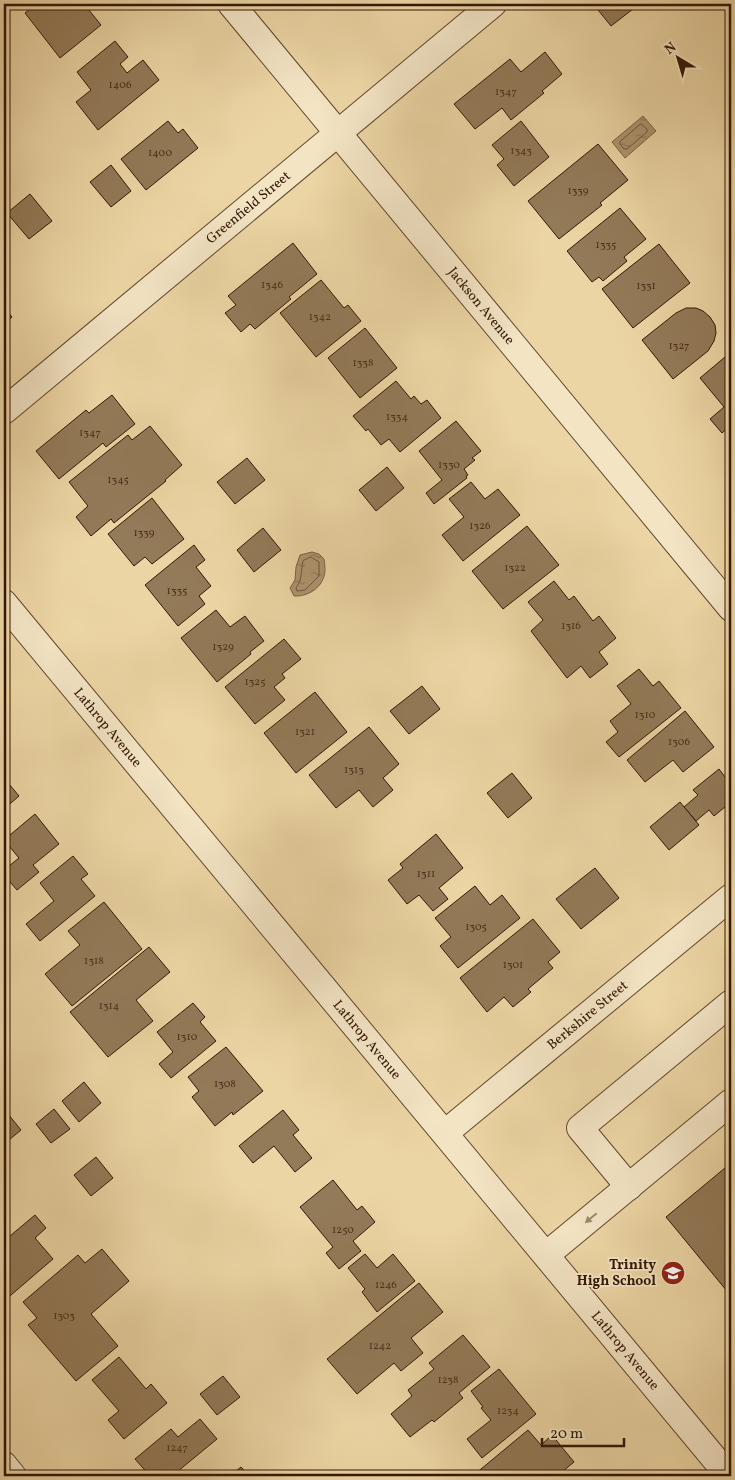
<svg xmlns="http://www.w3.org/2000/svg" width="735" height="1480" font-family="Vollkorn,serif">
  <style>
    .water { fill: url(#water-ripples); stroke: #7c6244 }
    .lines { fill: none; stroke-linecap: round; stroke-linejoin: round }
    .shore { stroke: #70563a; stroke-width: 1 }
    .building { fill: #937a58; stroke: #331705 }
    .minor-casing { stroke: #61462d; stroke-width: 28 }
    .minor { stroke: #f3e4c4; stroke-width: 26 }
    .oneway { fill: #9d886e }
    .labels { text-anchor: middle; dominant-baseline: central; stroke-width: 4; stroke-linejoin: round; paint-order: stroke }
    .number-label { font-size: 11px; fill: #4b301a }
    .street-label { font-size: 14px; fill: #331705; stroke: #f3e4c4 }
    .poi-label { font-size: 14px; font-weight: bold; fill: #331705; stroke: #f3e4c4; text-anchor: end }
  </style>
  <defs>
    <pattern id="water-ripples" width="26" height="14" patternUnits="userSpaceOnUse" patternTransform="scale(1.25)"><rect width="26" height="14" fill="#ad946e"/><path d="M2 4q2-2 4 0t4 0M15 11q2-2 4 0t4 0" fill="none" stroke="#8d7858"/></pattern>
  </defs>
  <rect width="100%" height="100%" fill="#ecd5a4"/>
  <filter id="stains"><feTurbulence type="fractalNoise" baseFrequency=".004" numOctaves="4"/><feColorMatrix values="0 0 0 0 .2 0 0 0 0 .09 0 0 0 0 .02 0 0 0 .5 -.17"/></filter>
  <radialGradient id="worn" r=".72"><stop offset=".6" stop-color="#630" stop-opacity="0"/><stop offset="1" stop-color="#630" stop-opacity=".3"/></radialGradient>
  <!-- water -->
  <g class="water">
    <polygon points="643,116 656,131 625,158 612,142"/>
    <path d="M312,552L319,554L324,559C325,566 326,573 323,579C319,590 305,597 294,596L290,588L295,580L296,567L300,555Z"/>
  </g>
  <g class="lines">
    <!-- shore -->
    <g class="shore">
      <polygon points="641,124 647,129 647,132 627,149 624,149 620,144 620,142"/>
      <polygon points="311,557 319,562 319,576 305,590 297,591 296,588 300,581 303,561"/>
    </g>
  </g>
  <!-- building -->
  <g class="building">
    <polygon points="36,4 84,4 101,25 60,58 25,13"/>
    <polygon points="596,4 628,4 633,9 611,26 594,5"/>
    <polygon points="115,41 128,57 120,64 127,73 143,60 159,80 98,130 76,102 91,90 77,72"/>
    <polygon points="545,52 562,74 542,91 544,93 511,120 502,108 475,129 454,104 510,59 521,72"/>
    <polygon points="168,121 178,133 183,129 198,148 146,190 121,159"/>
    <polygon points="521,121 549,157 514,186 497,165 504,159 492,145"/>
    <polygon points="598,144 628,180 600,203 602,205 559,239 528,201"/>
    <polygon points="111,165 131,191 111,207 90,182"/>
    <polygon points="30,194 52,221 29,239 7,213"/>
    <polygon points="620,208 646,239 624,257 627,261 603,281 599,277 592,282 567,251"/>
    <polygon points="293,243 317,274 289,297 291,299 255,329 250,324 241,332 225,313 236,305 228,296"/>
    <polygon points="659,244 690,283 633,328 602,289"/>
    <polygon points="321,280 344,308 348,305 361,321 316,357 280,313"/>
    <polygon points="4,307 12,317 4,324"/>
    <polygon points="686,308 696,308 703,311 710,317 715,325 716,333 714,341 708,351 673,379 642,340 676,313"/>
    <polygon points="365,328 397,368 360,398 328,358"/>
    <polygon points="731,352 731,425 722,433 710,419 724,407 700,378"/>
    <polygon points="396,381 411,399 414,396 421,404 427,400 441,418 400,452 389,439 381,445 368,429 366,431 353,416"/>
    <polygon points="112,395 135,424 106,447 103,443 59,479 36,451 86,410 89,413"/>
    <polygon points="456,421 481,451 472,458 475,460 464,469 468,475 466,476 467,478 434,504 426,493 442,480 419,451"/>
    <polygon points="150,426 182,465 165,480 166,481 114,523 111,519 91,536 76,517 88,506 69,482 128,435 132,440"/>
    <polygon points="247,458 265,480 235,504 217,482"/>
    <polygon points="387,467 404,488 376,511 359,490"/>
    <polygon points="471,482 485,499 498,489 520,515 463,561 442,535 464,517 449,499"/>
    <polygon points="152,498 184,539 152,564 145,557 134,566 108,534"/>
    <polygon points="527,526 559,565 503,609 472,571"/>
    <polygon points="263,528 281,550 254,572 237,550"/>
    <polygon points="194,545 205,560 196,567 211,586 199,596 205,604 178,626 145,585"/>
    <polygon points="554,581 569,600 574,596 593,621 599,616 616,638 599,652 608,664 590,678 581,666 567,678 531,631 543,620 528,602"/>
    <polygon points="216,610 230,627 245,616 264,641 250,652 251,654 217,682 181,638"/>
    <polygon points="284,639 301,659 282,674 285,678 274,687 285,700 255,724 225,687"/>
    <polygon points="639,669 653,686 659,681 681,708 619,757 606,742 618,732 610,721 631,704 617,686"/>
    <polygon points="422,686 440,709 409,734 390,711"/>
    <polygon points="315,692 347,732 296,773 264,733"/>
    <polygon points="685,711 714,747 683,772 673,760 645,782 627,760"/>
    <polygon points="369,727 399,764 383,778 393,790 373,807 359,790 336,808 309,775"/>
    <polygon points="719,769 731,785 731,802 714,816 709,810 696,821 684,807 698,795 693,790"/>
    <polygon points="512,773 532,798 508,818 487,793"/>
    <polygon points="4,778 19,796 4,809"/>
    <polygon points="680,802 699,825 669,850 650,827"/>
    <polygon points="35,814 59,844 33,865 39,872 17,890 4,875 4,870 19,858 4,840"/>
    <polygon points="436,834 463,868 439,888 448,899 433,911 419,895 407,904 388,880 403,868 400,864"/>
    <polygon points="73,856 88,874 81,879 95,896 40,941 26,924 54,901 40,883"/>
    <polygon points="595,868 619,898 581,929 556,899"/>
    <polygon points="475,886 490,905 502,895 520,918 458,968 440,946 451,937 435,918"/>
    <polygon points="104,902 142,949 72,1006 45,974 80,945 68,931"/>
    <polygon points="533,919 560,952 548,962 553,968 528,989 531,992 513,1007 504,997 487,1012 460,978"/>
    <polygon points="149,947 170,972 136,1000 153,1021 108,1057 70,1012"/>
    <polygon points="193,1003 205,1017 200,1022 216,1041 171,1078 159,1064 173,1052 157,1032"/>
    <polygon points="226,1047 263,1091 233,1115 232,1112 215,1126 192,1097 199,1091 188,1077"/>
    <polygon points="84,1082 101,1103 79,1122 62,1101"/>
    <polygon points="4,1109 21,1130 4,1144"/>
    <polygon points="54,1109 70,1129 51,1143 36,1124"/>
    <polygon points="283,1110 299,1130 293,1135 312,1158 295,1172 274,1146 253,1163 239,1146"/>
    <polygon points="96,1157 113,1178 91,1196 74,1175"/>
    <polygon points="731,1163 731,1296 666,1217"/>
    <polygon points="333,1180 357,1210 362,1206 375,1222 353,1241 361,1251 339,1269 326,1253 333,1247 300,1207"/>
    <polygon points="35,1215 46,1228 35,1238 53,1259 4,1301 4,1241"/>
    <polygon points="102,1249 129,1281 91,1314 118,1346 76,1381 28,1325 37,1318 23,1302 78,1255 85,1263"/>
    <polygon points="365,1254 377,1268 393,1254 415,1281 377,1312 362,1292 365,1289 348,1268"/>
    <polygon points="419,1283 443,1312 411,1338 423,1353 401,1371 394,1363 357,1394 327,1359"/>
    <polygon points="463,1335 490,1367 459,1393 463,1398 434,1422 432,1420 410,1437 391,1414 412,1396 408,1390 434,1369 429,1363"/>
    <polygon points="119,1357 146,1389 151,1384 167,1403 124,1439 108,1420 119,1411 92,1380"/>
    <polygon points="499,1369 536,1414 482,1458 467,1439 491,1420 481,1408 483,1407 471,1391"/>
    <polygon points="223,1376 240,1397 217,1415 200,1394"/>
    <polygon points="200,1419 217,1439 172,1476 150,1476 135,1459 171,1429 178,1437"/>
    <polygon points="528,1430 541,1445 552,1435 574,1462 557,1476 477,1476 475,1474"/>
    <polygon points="241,1467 249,1476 230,1476"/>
  </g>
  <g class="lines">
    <!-- minor casing -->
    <g class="minor-casing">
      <g id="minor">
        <path id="s1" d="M231,4L731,608"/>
        <path id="s2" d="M4,411L493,4"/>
        <path id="s3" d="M4,603L729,1476"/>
        <path id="s4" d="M445,1133L731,897"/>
        <polyline points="629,1187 580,1128 731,1003"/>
        <polyline points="546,1255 731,1102"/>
        <polyline points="4,1465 13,1476"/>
      </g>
    </g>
    <!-- minor -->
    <use href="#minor" class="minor"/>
  </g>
  <!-- one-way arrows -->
  <defs><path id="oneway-solid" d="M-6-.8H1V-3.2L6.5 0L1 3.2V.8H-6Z" transform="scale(1.25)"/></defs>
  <use class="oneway" href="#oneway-solid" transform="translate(591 1218) rotate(140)"/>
  <!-- icons -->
  <defs>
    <g id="school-disc" transform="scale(1.25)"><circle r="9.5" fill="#8f2418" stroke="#f3e4c4"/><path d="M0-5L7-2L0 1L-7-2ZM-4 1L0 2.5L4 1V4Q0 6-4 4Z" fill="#fff"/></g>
  </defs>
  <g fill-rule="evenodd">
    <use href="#school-disc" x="673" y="1273"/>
  </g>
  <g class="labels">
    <!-- number labels -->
    <g class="number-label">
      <text x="120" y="85">1406</text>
      <text x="506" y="92">1347</text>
      <text x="521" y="151">1343</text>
      <text x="160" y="153">1400</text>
      <text x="578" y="191">1339</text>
      <text x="606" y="245">1335</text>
      <text x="272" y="285">1346</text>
      <text x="646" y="286">1331</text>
      <text x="320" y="317">1342</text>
      <text x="679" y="346">1327</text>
      <text x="363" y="363">1338</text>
      <text x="397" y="417">1334</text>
      <text x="90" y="433">1347</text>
      <text x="449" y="465">1330</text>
      <text x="118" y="480">1345</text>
      <text x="480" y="526">1326</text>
      <text x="144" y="533">1339</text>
      <text x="515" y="568">1322</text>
      <text x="177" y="591">1335</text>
      <text x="571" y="626">1316</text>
      <text x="223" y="647">1329</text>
      <text x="255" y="682">1325</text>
      <text x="645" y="715">1310</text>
      <text x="305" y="732">1321</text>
      <text x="679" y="742">1306</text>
      <text x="354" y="770">1313</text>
      <text x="426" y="874">1311</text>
      <text x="476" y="927">1305</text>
      <text x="94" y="961">1318</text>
      <text x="513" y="965">1301</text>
      <text x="109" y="1006">1314</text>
      <text x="187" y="1037">1310</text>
      <text x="225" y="1084">1308</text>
      <text x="343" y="1230">1250</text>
      <text x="386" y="1285">1246</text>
      <text x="64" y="1316">1303</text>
      <text x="380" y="1346">1242</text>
      <text x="448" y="1380">1238</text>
      <text x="508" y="1411">1234</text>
      <text x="177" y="1448">1247</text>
    </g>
    <!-- street labels -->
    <g class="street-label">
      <text stroke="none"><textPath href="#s2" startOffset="318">Greenfield Street</textPath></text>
      <text stroke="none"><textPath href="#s1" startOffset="392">Jackson Avenue</textPath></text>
      <text stroke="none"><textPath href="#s3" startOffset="162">Lathrop Avenue</textPath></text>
      <text stroke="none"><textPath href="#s4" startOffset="185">Berkshire Street</textPath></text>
      <text stroke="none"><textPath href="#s3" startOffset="568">Lathrop Avenue</textPath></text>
      <text stroke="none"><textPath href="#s3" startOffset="972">Lathrop Avenue</textPath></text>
    </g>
    <!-- poi labels -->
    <g class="poi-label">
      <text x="656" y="1265">Trinity<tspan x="656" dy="16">High School</tspan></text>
    </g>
  </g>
  <!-- margin -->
  <rect width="735" height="1480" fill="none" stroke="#ecd5a4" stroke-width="20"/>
  <rect x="5" y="5" width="725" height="1470" fill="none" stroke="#331705" stroke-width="2.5"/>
  <rect x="10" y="10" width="715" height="1460" fill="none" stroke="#331705"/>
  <!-- north arrow -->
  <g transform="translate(678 58) rotate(322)" stroke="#f3e4c4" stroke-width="4" paint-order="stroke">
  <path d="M0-4L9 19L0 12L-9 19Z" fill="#331705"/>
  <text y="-8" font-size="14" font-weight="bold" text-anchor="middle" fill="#331705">N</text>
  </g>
  <!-- scale -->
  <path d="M542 1438v8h82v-8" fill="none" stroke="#331705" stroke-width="2.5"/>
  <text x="550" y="1438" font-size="15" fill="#331705" stroke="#f3e4c4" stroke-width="4" paint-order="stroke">20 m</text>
  <rect width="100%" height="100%" filter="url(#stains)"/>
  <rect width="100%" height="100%" fill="url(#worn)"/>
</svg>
